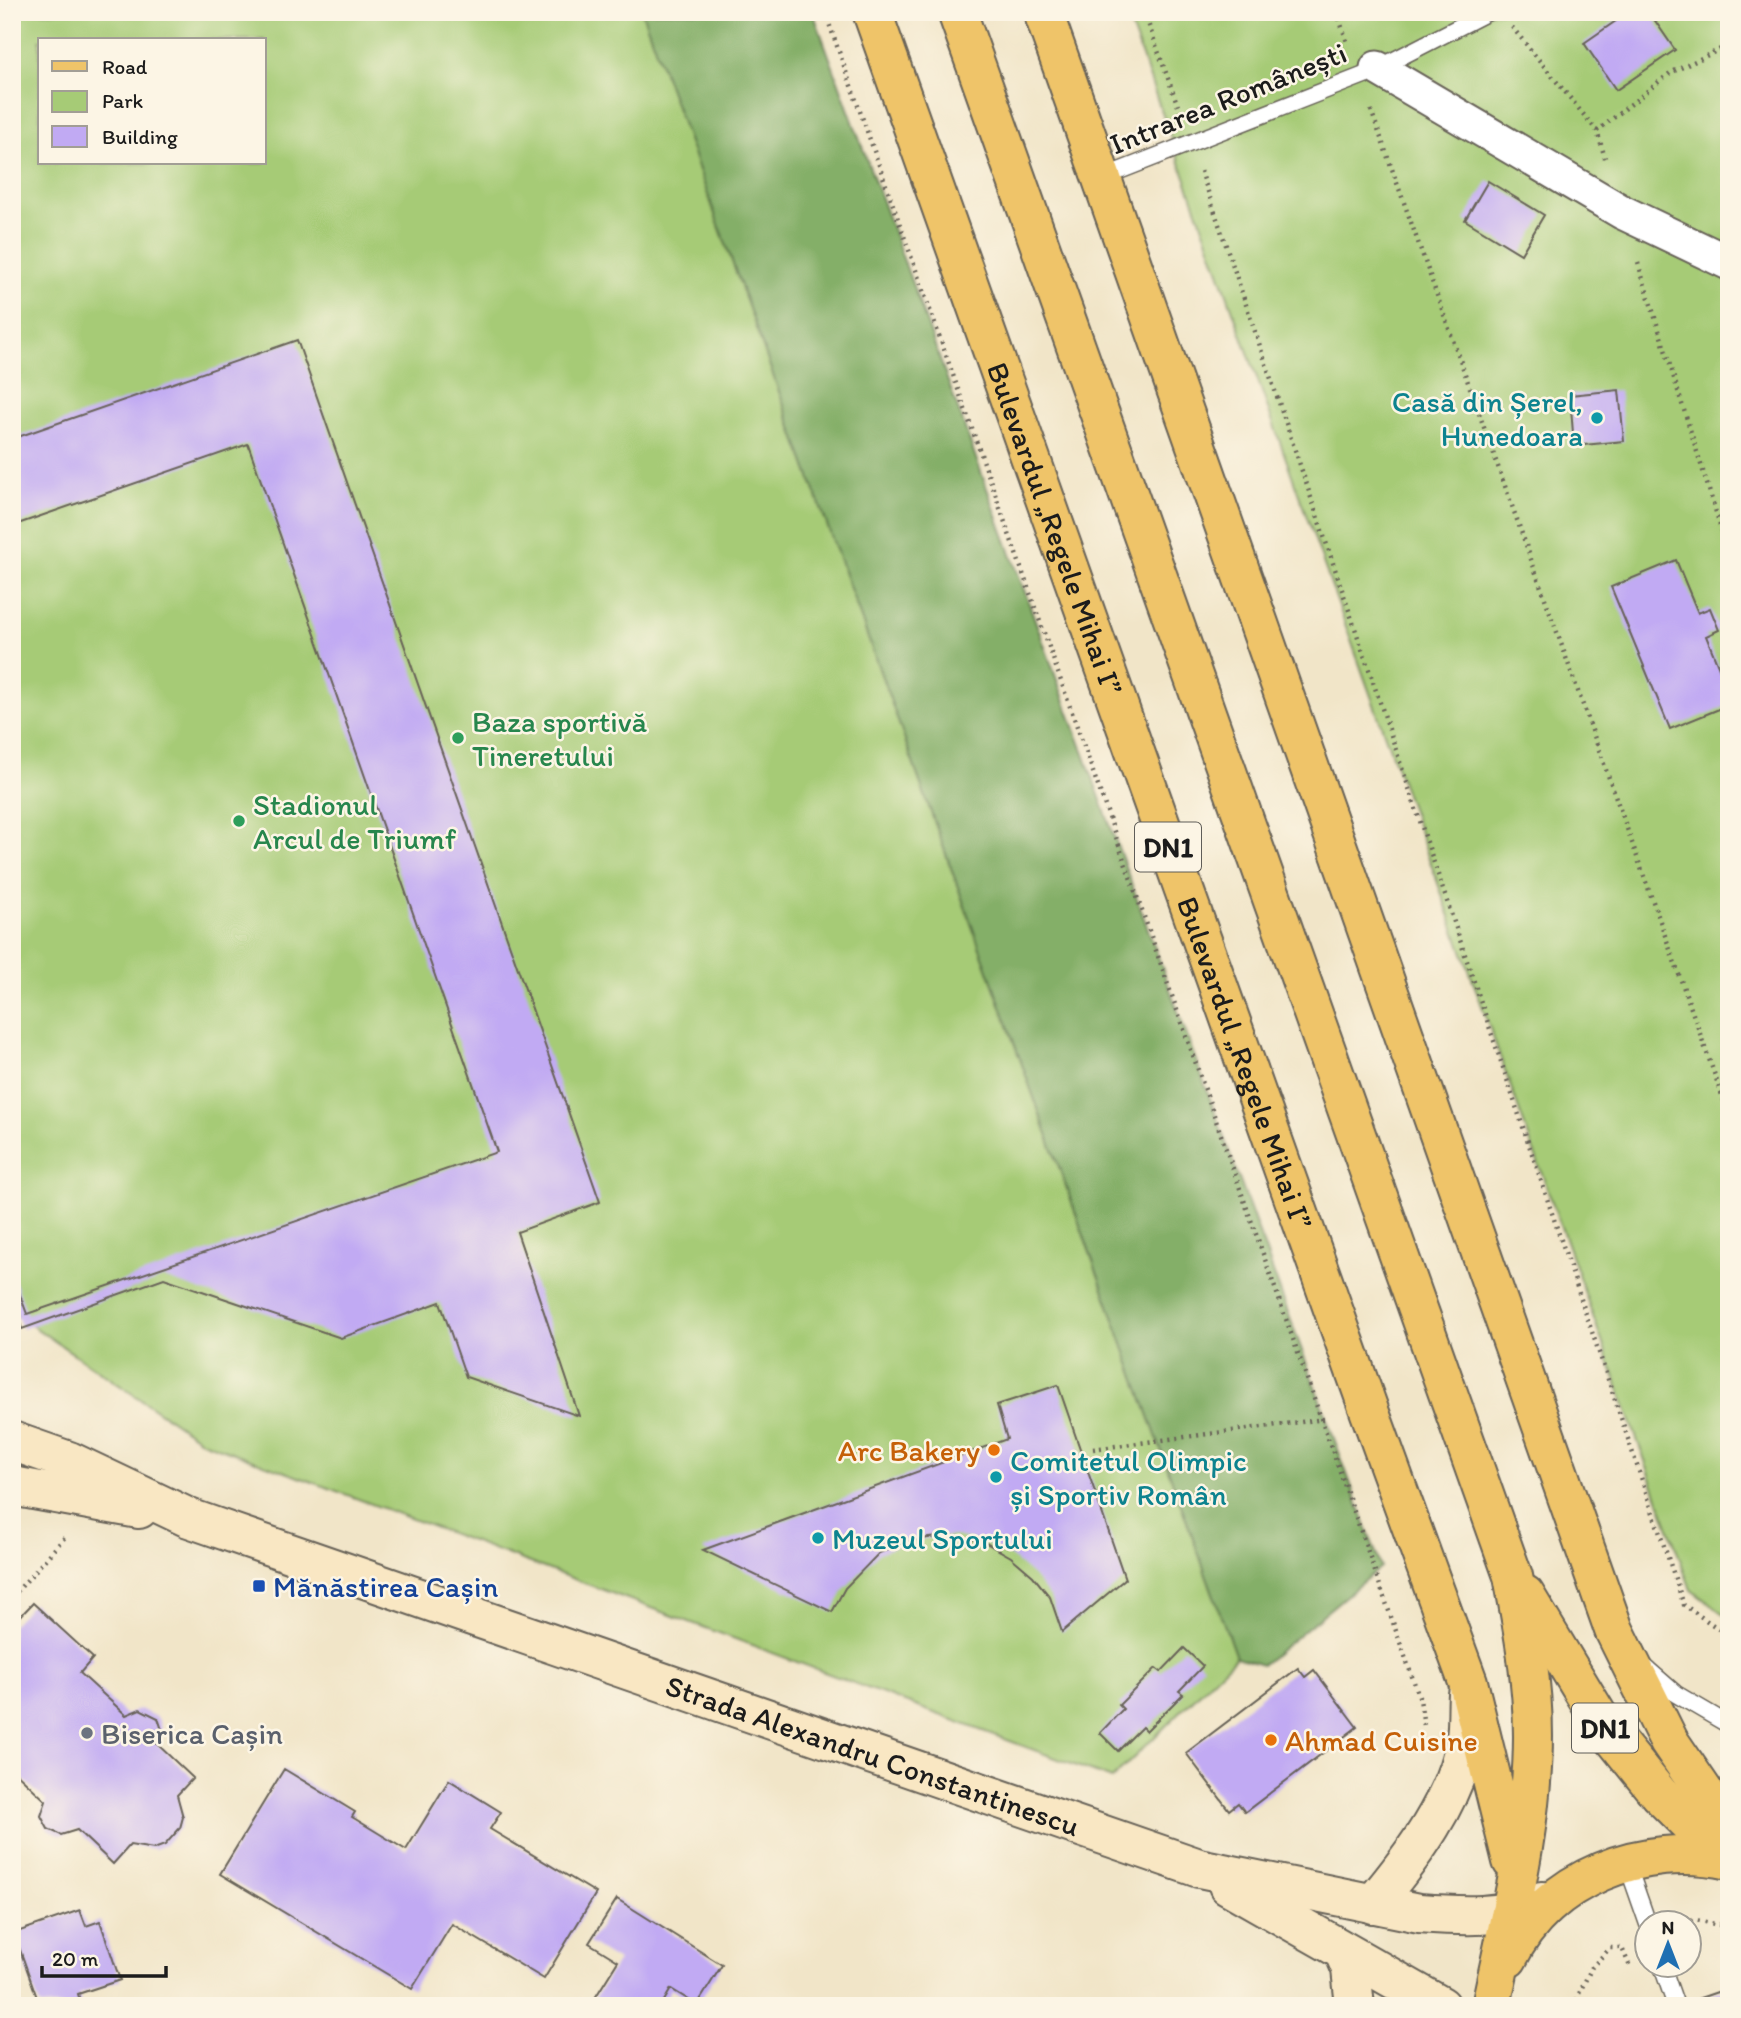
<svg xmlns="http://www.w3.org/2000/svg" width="1741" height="2018" font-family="Itim,sans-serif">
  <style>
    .green { fill: #a6cb76; stroke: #617449; stroke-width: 2; fill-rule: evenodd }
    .forest { fill: #84af67; stroke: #506642; stroke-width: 2 }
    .building { fill: #c1aaf3 }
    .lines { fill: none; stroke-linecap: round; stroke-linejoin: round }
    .lane-casing { stroke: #676258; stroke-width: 19 }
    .street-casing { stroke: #676258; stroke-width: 37 }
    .secondary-casing { stroke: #676258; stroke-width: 42 }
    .primary-casing { stroke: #676258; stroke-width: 42 }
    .path { stroke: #676258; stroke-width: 4.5; stroke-dasharray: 2 5; stroke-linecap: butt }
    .lane { stroke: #fff; stroke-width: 16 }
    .street { stroke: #fff; stroke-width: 33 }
    .secondary { stroke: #f9e7c3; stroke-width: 38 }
    .primary { stroke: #efc469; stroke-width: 38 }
    .culture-dot { fill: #0f9aa8; stroke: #fcf5e5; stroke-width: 2.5 }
    .leisure-dot { fill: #2e9e5b; stroke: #fcf5e5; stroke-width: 2.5 }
    .food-dot { fill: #e8710a; stroke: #fcf5e5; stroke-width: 2.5 }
    .transit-dot { fill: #1a4fb4; stroke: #fcf5e5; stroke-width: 2.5 }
    .worship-dot { fill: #6b7280; stroke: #fcf5e5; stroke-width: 2.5 }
    .labels { text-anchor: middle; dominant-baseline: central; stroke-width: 5; stroke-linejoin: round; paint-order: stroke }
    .shield { fill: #fcf5e5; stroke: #5f5d58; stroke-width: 2 }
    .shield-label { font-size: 28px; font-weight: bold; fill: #1c1c1c }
    .street-label { font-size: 30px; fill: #1c1c1c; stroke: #fcf5e5 }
    .culture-label { font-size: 30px; fill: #0d838f; stroke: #fcf5e5; text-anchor: start }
    .leisure-label { font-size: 30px; fill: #27864d; stroke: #fcf5e5; text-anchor: start }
    .food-label { font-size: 30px; fill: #c56008; stroke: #fcf5e5; text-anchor: end }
    .transit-label { font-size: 30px; fill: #164399; stroke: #fcf5e5; text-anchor: start }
    .worship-label { font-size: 30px; fill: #5b616d; stroke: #fcf5e5; text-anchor: start }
  </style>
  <rect width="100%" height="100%" fill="#fcf5e5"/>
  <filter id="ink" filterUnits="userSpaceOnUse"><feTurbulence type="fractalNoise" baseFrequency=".0143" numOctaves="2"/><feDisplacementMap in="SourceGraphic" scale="14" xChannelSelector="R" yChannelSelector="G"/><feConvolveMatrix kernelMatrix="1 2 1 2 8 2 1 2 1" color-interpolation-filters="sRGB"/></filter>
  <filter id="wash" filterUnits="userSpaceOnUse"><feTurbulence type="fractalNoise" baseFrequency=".00686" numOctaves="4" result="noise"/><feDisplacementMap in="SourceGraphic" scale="28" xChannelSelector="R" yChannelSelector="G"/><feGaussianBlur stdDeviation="1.57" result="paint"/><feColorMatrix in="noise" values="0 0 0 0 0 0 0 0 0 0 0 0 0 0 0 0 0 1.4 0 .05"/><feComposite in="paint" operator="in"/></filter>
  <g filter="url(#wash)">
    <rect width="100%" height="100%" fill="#f1e5c8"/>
    <!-- green -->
    <g class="green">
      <path d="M12,12H642L1236,1657L1112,1779L202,1441L12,1312ZM40,40H264V163H40Z"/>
      <polygon points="1126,12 1729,12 1729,1618 1691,1590"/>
    </g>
    <!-- forest -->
    <polygon class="forest" points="642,12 813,12 1381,1567 1262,1665 1236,1657"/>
    <g id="blocks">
      <!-- building -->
      <g class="building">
        <polygon points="1629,12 1649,12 1675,50 1616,90 1584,43"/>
        <polygon points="1488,181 1544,215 1521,254 1465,220"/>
        <polygon points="297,340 600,1202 517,1232 579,1416 466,1377 440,1302 341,1338 164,1278 22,1329 12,1300 12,1273 27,1314 497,1152 248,444 12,526 12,439"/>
        <polygon points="1619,390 1624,441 1574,446 1570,395"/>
        <polygon points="1676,560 1698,613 1710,608 1719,630 1706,636 1729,692 1729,705 1670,729 1611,587"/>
        <polygon points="1058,1385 1125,1579 1062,1632 1050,1597 1033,1576 1011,1557 984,1542 956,1536 928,1538 907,1542 879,1553 845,1588 832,1612 703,1550 1007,1439 997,1405"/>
        <polygon points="33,1603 93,1658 80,1673 126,1715 140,1709 158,1718 162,1730 157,1744 193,1778 177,1795 183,1817 180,1828 165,1845 154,1849 130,1845 113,1864 77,1830 61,1835 48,1829 41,1816 46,1801 12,1769 12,1625"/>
        <polygon points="1184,1648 1203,1666 1179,1691 1183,1694 1146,1731 1142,1727 1118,1751 1100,1733 1123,1709 1119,1705 1156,1668 1161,1672"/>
        <polygon points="1298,1668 1305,1677 1314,1670 1357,1727 1245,1812 1238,1803 1229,1810 1186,1753"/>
        <polygon points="284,1769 355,1812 352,1817 406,1850 449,1780 501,1812 490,1829 596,1893 544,1979 452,1924 412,1989 220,1874"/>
        <polygon points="617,1899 722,1965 697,2005 671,1989 661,2006 590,2006 618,1961 589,1943"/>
        <polygon points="80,1910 86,1926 100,1921 120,1980 78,1994 81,2004 76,2006 40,2006 14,1933"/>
        <polygon points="1729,1988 1729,2006 1682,2006 1700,1998"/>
      </g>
    </g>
  </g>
  <g filter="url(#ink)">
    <use href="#blocks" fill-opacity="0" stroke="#676258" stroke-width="2"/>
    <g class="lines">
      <!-- lane casing -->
      <g class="lane-casing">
        <g id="lane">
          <polyline points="1101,178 1367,74 1488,12"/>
          <polyline points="1645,1667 1676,1694 1729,1725"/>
          <polyline points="1626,1861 1648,1924"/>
          <polyline points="1662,1966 1676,2006"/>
        </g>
      </g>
      <!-- street casing -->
      <g class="street-casing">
        <polyline id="street" points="1377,68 1622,212 1729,263"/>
      </g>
      <!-- secondary casing -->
      <g class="secondary-casing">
        <g id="secondary">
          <path id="s1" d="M12,1441L69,1461L189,1518L1199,1868L1419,1913C1460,1916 1505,1919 1542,1901"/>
          <polyline points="12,1486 139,1509"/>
          <polyline points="1228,1885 1441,2006"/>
          <path d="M1373,1904C1413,1856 1455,1801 1466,1738C1468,1724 1467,1708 1468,1694"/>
          <polyline points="1344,1952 1351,1969 1355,2006"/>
        </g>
      </g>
      <!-- primary casing -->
      <g class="primary-casing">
        <g id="primary">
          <path id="s2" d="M872,12L1370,1413L1468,1682L1512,1861"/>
          <path d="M957,12L1513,1576C1523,1628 1533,1682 1533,1736C1533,1823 1511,1910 1493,1996"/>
          <polyline points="1043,12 1614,1630 1669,1741 1729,1829"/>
          <polyline points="1525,1595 1604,1726 1659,1794 1725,1859"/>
          <path d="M1508,1958C1547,1877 1644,1841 1729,1860"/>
        </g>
      </g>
      <!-- path -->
      <g class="path">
        <polyline points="825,12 1420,1699 1424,1726"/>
        <polyline points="1144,12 1182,117"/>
        <polyline points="1337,12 1348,45"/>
        <polyline points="1512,27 1597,131 1605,158"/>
        <polyline points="1371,110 1729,1115"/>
        <polyline points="1597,131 1670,73 1729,45"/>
        <polyline points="1201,171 1684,1605 1729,1636"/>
        <polyline points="1638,263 1729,554"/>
        <polyline points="1093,1449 1324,1419"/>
        <polyline points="12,1597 66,1536"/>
        <polyline points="1677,1923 1696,1920 1729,1927"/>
        <polyline points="1573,2006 1592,1967 1610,1948 1622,1948 1631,1969"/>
      </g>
      <!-- lane -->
      <use href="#lane" class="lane"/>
      <!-- street -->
      <use href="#street" class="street"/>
      <!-- secondary -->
      <use href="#secondary" class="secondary"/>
      <!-- primary -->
      <use href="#primary" class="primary"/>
    </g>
  </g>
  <!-- markers -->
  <g class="culture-dot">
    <circle cx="1597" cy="418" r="7"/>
    <circle cx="996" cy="1477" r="7"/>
    <circle cx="818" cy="1538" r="7"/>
  </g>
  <g class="leisure-dot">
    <circle cx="458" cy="738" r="7"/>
    <circle cx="239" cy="821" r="7"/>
  </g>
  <g class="food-dot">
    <circle cx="994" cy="1450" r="7"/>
    <circle cx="1271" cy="1740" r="7"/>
  </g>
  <rect class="transit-dot" x="252" y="1579" width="14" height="14" rx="3.5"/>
  <circle class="worship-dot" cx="87" cy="1733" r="7"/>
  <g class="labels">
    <!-- shield labels -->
    <g class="shield">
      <rect x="1135" y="822.5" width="66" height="49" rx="5"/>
      <rect x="1572" y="1703.5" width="66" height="49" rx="5"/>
    </g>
    <g class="shield-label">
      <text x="1168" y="847">DN1</text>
      <text x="1605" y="1728">DN1</text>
    </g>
    <!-- street labels -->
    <g class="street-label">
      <text transform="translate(1228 98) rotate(-22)">Intrarea Românești</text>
      <text stroke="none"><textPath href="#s2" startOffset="548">Bulevardul „Regele Mihai I”</textPath></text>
      <text stroke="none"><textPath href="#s2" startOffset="1115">Bulevardul „Regele Mihai I”</textPath></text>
      <text stroke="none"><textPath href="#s1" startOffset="917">Strada Alexandru Constantinescu</textPath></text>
    </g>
    <!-- culture labels -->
    <g class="culture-label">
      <text x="1583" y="401" text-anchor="end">Casă din Șerel,<tspan x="1583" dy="34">Hunedoara</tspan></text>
      <text x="1010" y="1460">Comitetul Olimpic<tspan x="1010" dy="34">și Sportiv Român</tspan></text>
      <text x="832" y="1538">Muzeul Sportului</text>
    </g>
    <!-- leisure labels -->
    <g class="leisure-label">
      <text x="472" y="721">Baza sportivă<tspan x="472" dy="34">Tineretului</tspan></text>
      <text x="253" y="804">Stadionul<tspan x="253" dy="34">Arcul de Triumf</tspan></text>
    </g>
    <!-- food labels -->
    <g class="food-label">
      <text x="980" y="1450">Arc Bakery</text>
      <text x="1285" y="1740" text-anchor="start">Ahmad Cuisine</text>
    </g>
    <!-- transit labels -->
    <g class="transit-label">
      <text x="273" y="1586">Mănăstirea Cașin</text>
    </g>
    <!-- worship labels -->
    <g class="worship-label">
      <text x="101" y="1733">Biserica Cașin</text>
    </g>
  </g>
  <!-- margin -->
  <rect width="1741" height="2018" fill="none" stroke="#fcf5e5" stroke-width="42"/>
  <!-- legend -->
  <rect x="38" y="38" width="228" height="126" fill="#fcf5e5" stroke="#a29e95" stroke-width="2"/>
  <rect x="52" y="61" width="35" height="10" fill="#efc469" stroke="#a29e95" stroke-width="2"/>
  <text x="102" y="74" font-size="21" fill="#1c1c1c">Road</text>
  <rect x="52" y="91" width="35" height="21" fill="#a6cb76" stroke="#a29e95" stroke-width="2"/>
  <text x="102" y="108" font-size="21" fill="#1c1c1c">Park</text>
  <rect x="52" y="126" width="35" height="21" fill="#c1aaf3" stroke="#a29e95" stroke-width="2"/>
  <text x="102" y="144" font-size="21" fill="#1c1c1c">Building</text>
  <!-- north arrow -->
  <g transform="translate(1668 1944)"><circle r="33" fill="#fcf5e5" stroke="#a29e95" stroke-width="2"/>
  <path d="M0-5L12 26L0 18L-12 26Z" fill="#1f6fb2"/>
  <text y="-10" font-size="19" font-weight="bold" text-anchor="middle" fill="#1c1c1c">N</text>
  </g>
  <!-- scale -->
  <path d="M42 1966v10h124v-10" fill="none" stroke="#1c1c1c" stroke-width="3.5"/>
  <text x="52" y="1966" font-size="21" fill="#1c1c1c" stroke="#fcf5e5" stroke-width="5" paint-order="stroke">20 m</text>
</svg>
